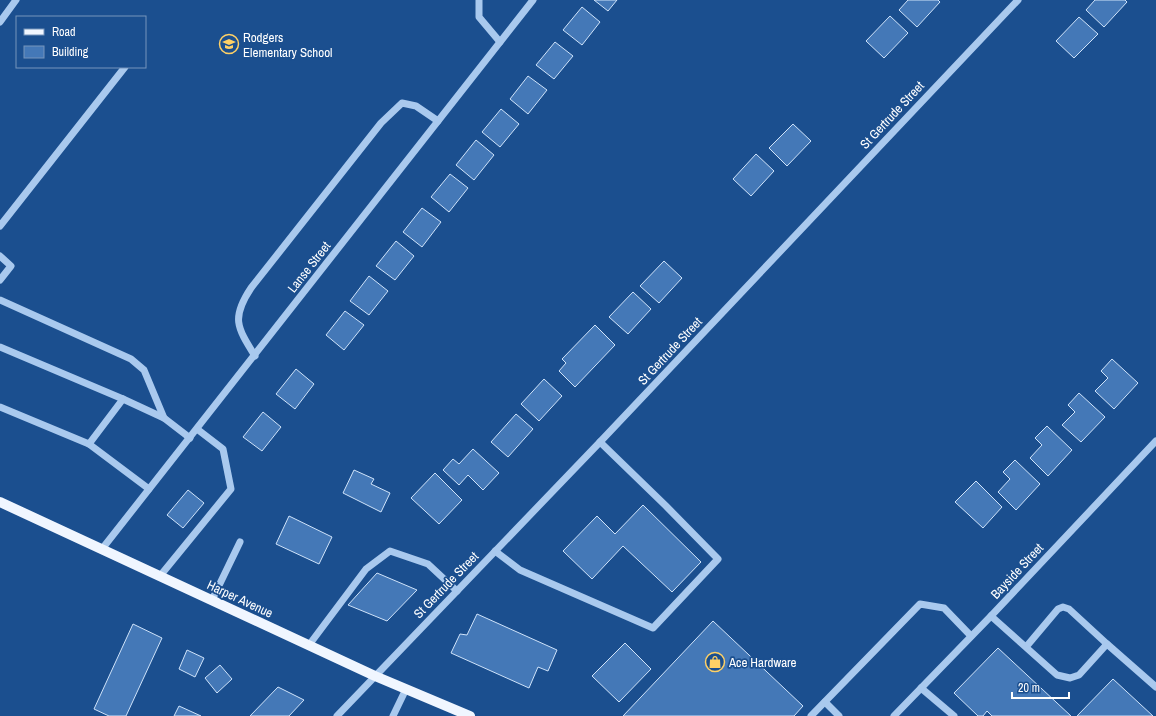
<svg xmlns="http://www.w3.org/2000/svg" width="1156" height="716" font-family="'Archivo Narrow',sans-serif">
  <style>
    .building { fill: #4478b7; stroke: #cfe3fa }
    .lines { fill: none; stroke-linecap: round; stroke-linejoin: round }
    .minor { stroke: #a9c9ee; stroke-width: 7 }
    .major { stroke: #f0f6ff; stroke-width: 10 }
    .labels { text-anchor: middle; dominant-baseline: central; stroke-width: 3.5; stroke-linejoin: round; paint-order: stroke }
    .poi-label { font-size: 13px; fill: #fff; stroke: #1b4f8f; text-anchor: start }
    .street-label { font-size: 13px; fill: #fff; stroke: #1b4f8f }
  </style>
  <rect width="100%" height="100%" fill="#1b4f8f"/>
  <!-- building -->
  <g class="building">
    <polygon points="594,0 617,0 608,11"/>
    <polygon points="908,0 938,0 940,2 917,27 899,10"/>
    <polygon points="1095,0 1125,0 1127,2 1104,27 1086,10"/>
    <polygon points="582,7 600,22 582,45 563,30"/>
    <polygon points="890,16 908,33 884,58 866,41"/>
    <polygon points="1079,17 1098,34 1074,58 1056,41"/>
    <polygon points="555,42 573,56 554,79 536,65"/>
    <polygon points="528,76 547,90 528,114 510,99"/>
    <polygon points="501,109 519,124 500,147 482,132"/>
    <polygon points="793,124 811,141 787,166 769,148"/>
    <polygon points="476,140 494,155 474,180 456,165"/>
    <polygon points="756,154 774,171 751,196 733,179"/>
    <polygon points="450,174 468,188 449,212 431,197"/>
    <polygon points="422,208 441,222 422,247 403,232"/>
    <polygon points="396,241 414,256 395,280 376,266"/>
    <polygon points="664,261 682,278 659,303 640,286"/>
    <polygon points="369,276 388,291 369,315 350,301"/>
    <polygon points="633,292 651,309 628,334 609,317"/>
    <polygon points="345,311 364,325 344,350 326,335"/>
    <polygon points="595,325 615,345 575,387 559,371 566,363 562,359"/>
    <polygon points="1112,359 1138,383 1114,409 1095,391 1108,378 1101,371"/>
    <polygon points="296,369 314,384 295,409 276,394"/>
    <polygon points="544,379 562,396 539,421 521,404"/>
    <polygon points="1079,393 1105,417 1081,442 1062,425 1075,412 1068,405"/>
    <polygon points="263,412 281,427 262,451 243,437"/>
    <polygon points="516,414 533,429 508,457 491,442"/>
    <polygon points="1047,426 1072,450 1048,476 1030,458 1042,445 1035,438"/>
    <polygon points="473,449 499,473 483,490 468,475 459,485 443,470 453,459 459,464"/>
    <polygon points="1015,460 1040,484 1016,510 998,492 1010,479 1003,472"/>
    <polygon points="354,470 374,479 371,484 390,493 381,512 343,493"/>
    <polygon points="435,473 462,500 439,524 411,498"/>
    <polygon points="976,481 1002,507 983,528 955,502"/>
    <polygon points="188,490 204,503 183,528 167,515"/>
    <polygon points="643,505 701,562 672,592 623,546 592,579 563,551 597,516 615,534"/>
    <polygon points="289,516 332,537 319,564 276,544"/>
    <polygon points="377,573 417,590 387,621 348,605"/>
    <polygon points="477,614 557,650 548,671 538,667 529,688 451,653 460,634 467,635"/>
    <polygon points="713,621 803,706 794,716 623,716"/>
    <polygon points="133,624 162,638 126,716 109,716 94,709"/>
    <polygon points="625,643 651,669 619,702 592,676"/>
    <polygon points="998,648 1071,716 992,716 987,711 983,716 978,716 954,693"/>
    <polygon points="187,650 204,658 195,677 179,669"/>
    <polygon points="220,665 232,679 217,693 205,678"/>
    <polygon points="1113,679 1153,716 1077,716"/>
    <polygon points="278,687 304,700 289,716 250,716"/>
    <polygon points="179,706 201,716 174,716"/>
  </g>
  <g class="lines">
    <!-- minor -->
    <g class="minor">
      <polyline points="479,0 479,17 500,42"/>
      <polyline points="0,22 16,0"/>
      <polyline points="0,226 125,67"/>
      <polyline points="0,256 11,266 0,280"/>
      <polyline points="0,300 131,359 144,370 164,418 190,438"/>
      <polyline points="0,347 123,399 164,418"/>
      <path d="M255,356C237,327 231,318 251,288L381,123L402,103L416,106L438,121"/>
      <polyline points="0,407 89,444 149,489"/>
      <polyline points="89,444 123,399"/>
      <polyline points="102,549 533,0"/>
      <polyline points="495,551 520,570 653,628 718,559 666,506 600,442"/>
      <polyline points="160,576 231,489 223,449 197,429"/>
      <polyline points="212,600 240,542"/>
      <polyline points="991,616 1057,675 1070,678 1079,675 1107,644 1069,609 1063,607 1058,609 1026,647"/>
      <polyline points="1107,644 1156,687"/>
      <polyline points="309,645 366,569 390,551 428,564 457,591"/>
      <polyline points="921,688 954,716"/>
      <polyline points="825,702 839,716"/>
      <polyline points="337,716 600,442 1018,0"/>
      <polyline points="393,716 406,689"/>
      <polyline points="811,716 920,604 944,608 971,636"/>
      <polyline points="894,716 991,616 1156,441"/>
    </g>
    <!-- major -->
    <polyline class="major" points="0,502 375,676 470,716"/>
  </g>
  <!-- icons -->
  <defs>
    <g id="school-ring" transform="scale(1)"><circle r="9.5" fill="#1b4f8f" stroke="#ffd166" stroke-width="1.5"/><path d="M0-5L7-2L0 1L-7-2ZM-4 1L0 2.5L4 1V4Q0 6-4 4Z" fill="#ffd166"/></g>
    <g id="shop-ring" transform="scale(1)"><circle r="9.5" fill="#1b4f8f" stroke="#ffd166" stroke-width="1.5"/><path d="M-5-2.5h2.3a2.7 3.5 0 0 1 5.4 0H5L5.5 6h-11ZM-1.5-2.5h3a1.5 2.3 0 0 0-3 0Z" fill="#ffd166"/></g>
  </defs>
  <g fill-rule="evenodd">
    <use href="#school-ring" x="229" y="44"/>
    <use href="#shop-ring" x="715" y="662"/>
  </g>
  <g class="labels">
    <!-- poi labels -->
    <g class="poi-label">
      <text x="243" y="37">Rodgers<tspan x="243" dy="15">Elementary School</tspan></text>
      <text x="729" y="662">Ace Hardware</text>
    </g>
    <!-- street labels -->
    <g class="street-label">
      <text transform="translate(892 115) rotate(-47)">St Gertrude Street</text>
      <text transform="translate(309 267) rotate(-52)">Lanse Street</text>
      <text transform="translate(670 351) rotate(-47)">St Gertrude Street</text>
      <text transform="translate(1017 571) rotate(-47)">Bayside Street</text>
      <text transform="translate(446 585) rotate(-46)">St Gertrude Street</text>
      <text transform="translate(240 599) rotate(25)">Harper Avenue</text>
    </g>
  </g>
  <!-- legend -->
  <rect x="16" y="16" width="130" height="52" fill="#1b4f8f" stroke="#7695bc"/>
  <rect x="24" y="29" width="20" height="6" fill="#f0f6ff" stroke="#7695bc"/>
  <text x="52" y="36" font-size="12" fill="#ffffff">Road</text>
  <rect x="24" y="46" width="20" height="12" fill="#4478b7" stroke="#7695bc"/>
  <text x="52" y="56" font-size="12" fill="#ffffff">Building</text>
  <!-- scale -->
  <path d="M1012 692v6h57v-6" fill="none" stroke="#ffffff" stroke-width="2"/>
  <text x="1018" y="692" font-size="12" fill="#ffffff" stroke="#1b4f8f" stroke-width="3" paint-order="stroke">20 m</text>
</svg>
